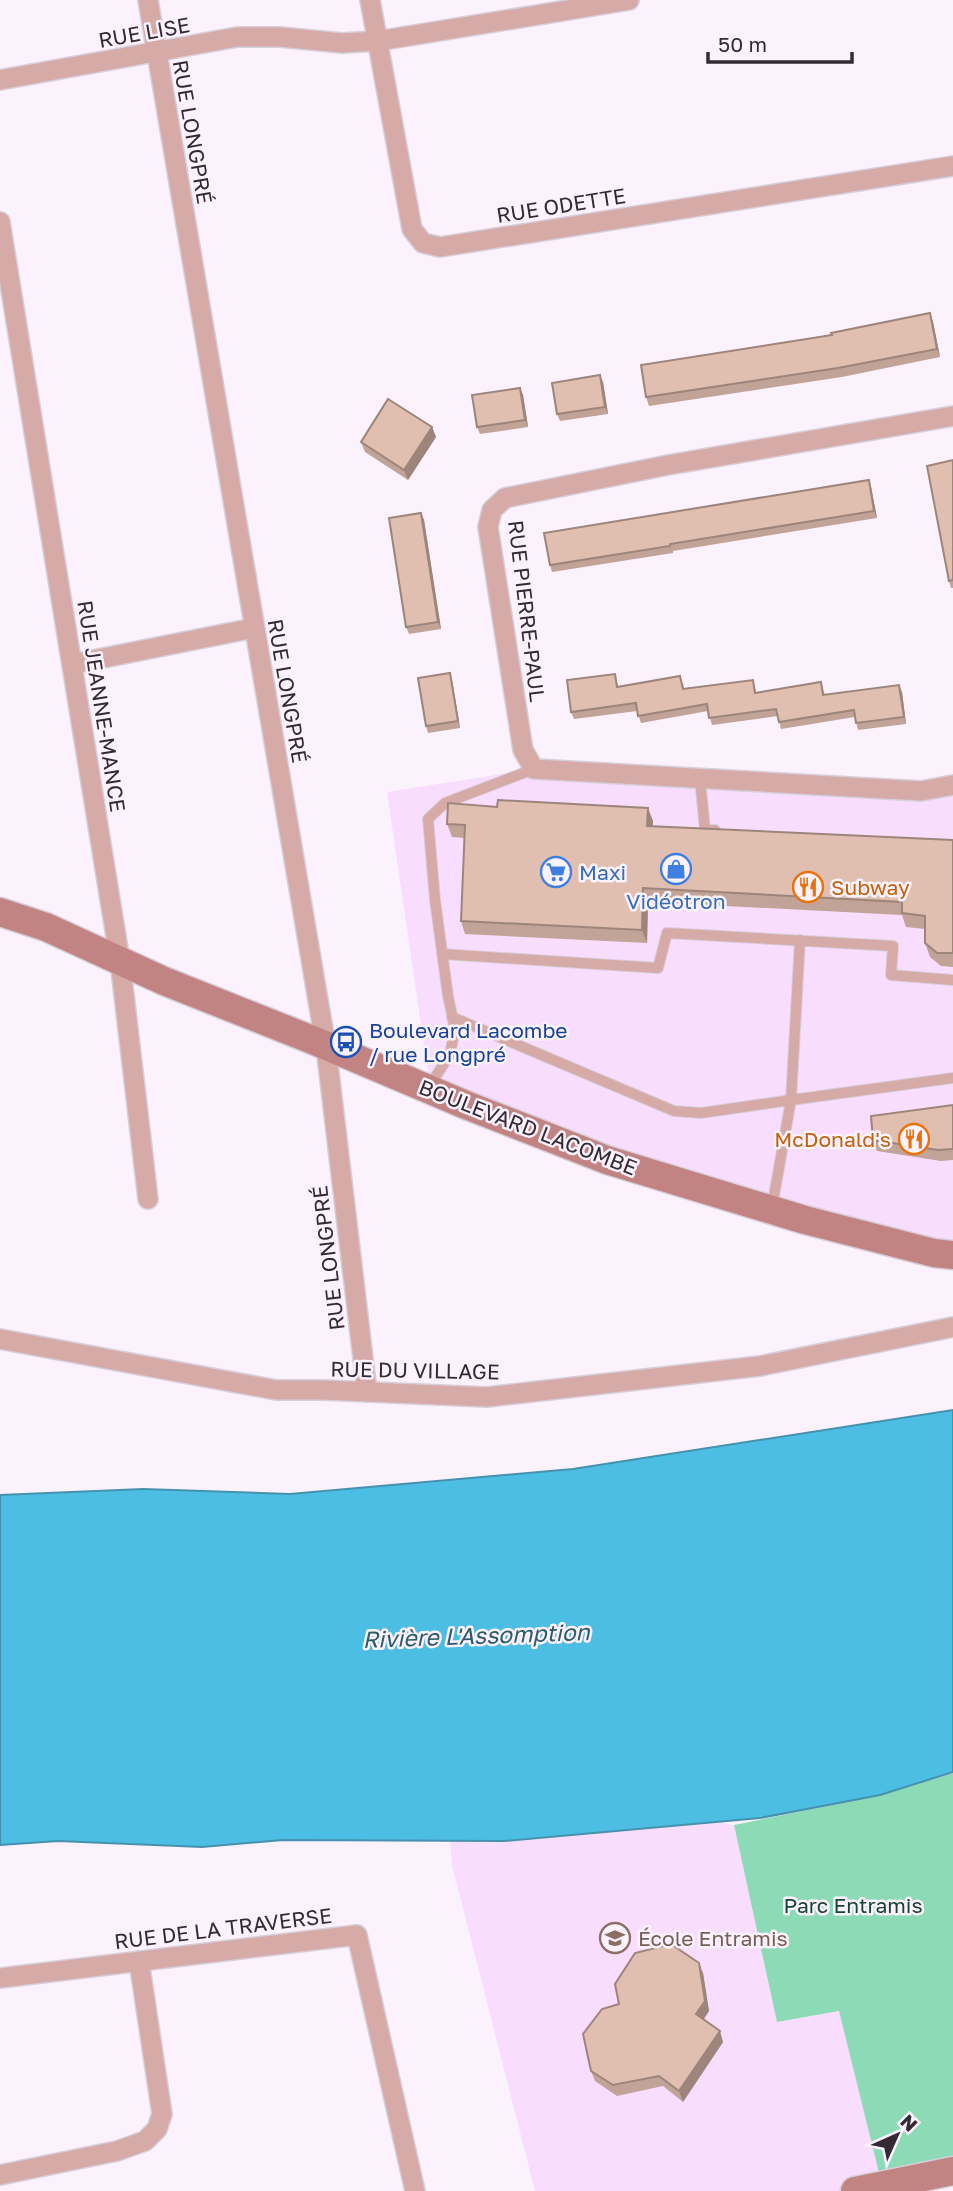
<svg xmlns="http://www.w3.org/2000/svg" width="953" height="2191" font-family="'Golos Text',sans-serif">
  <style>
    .built { fill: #f9ddff }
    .green { fill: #8cdab6 }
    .water { fill: #4dbee3; stroke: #4592ae; stroke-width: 2 }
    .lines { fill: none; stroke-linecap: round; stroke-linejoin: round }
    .lane-casing { stroke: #d7ced9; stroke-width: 12 }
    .street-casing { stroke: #d7ced9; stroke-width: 22 }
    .secondary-casing { stroke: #d7ced9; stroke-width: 31 }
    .lane { stroke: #d5aaa7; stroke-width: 10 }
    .street { stroke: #d5aaa7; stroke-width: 19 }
    .secondary { stroke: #c28482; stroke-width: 28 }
    .wall { fill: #c1a397 }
    .shaded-wall { fill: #9d857b }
    .building { fill: #e0beb0; stroke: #9d857b; stroke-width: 2 }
    .labels { text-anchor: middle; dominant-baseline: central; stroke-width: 5; stroke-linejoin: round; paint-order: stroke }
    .street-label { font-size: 21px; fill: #332a34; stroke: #fbf2fd }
    .shop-label { font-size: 21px; fill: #366cbe; stroke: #fbf2fd; text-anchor: start }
    .food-label { font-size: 21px; fill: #c56008; stroke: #fbf2fd; text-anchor: start }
    .transit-label { font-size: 21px; fill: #164399; stroke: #fbf2fd; text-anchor: start }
    .park-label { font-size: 21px; fill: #174331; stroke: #fbf2fd }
    .education-label { font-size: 21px; fill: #785e54; stroke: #fbf2fd; text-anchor: start }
    .water-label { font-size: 23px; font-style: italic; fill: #2c5b6b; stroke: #fbf2fd }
  </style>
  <rect width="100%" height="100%" fill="#fbf2fd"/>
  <!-- built -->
  <g class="built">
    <polygon points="534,769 953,785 953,1255 428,1089 428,1073 387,792"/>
    <polygon points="719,1822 734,1825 777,2022 839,2011 882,2185 858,2191 535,2191 452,1865 450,1841 504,1841"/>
  </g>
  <!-- green -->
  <polygon class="green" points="953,1773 953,2173 882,2185 839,2011 777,2022 734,1825 877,1796"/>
  <!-- water -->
  <polygon class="water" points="953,1410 953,1772 880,1795 760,1818 504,1841 283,1840 202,1847 58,1841 0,1845 0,1495 143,1489 290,1494 573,1469"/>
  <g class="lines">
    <!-- lane casing -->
    <g class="lane-casing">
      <g id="lane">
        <polyline points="700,778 705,830 715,830"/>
        <polyline points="442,954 658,968 667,933 893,946 891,975 953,980"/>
        <polyline points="452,1017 674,1111 701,1113 791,1100 800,940"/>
        <polyline points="429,1087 450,1054 455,1029 448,996 435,900 428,819 445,803 534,769"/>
        <polyline points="772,1207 791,1100 953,1078"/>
      </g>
    </g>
    <!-- street casing -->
    <g class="street-casing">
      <g id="street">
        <polyline points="148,0 326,1047 367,1392"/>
        <polyline points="370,0 412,229 423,243 440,247 953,166"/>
        <polyline points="0,80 237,37 280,37 342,43 378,41 629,0"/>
        <polyline points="0,222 120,961 148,1199"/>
        <polyline points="953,416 668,465 505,498 492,510 488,527 523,750 534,769 921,791 953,785"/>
        <polyline points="73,664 254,628"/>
        <polyline points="0,1339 276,1390 323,1390 487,1397 760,1366 953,1327"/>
        <polyline points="0,1978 357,1935 415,2191"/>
        <polyline points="0,2175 117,2151 145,2141 157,2129 162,2114 139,1961"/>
      </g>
    </g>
    <!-- secondary casing -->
    <g class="secondary-casing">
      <g id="secondary">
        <polyline points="0,912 46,927 164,981 315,1041 466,1105 607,1160 805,1220 934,1253 953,1255"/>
        <polyline points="855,2191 953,2171"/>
      </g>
    </g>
    <!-- lane -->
    <use href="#lane" class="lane"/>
    <!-- street -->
    <use href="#street" class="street"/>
    <!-- secondary -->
    <use href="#secondary" class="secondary"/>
  </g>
  <!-- wall -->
  <g class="wall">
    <polygon points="930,313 933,322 940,357 842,377 649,406 646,397 832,335"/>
    <polygon points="603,382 608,414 560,421 557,414"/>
    <polygon points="520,388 523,395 528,427 480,434 477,427"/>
    <polygon points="432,427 436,437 408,480 365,452 361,442"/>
    <polygon points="953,460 953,588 951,588 949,581"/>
    <polygon points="871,487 877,518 673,551 673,553 552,572 550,565"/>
    <polygon points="421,513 424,520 441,629 409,634 406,627"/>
    <polygon points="615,674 618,686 683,683 684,689 755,687 756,693 821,682 825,695 902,692 906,724 858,730 855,717 781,729 778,716 712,725 708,711 641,723 637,711 574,719 571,712"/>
    <polygon points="452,680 460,728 428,733 426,726"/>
    <polygon points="653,821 653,827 953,840 953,967 941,966 930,957 925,943 925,929 906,927 902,915 648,902 647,943 465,934 461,921 464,838 452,837 447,824"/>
    <polygon points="953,1105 953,1160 941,1161 877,1151 873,1140"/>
    <polygon points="703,1973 709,2011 703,2020 723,2042 683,2102 663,2086 617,2096 595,2081 591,2071 619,2004"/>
  </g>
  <!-- shaded-wall -->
  <g class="shaded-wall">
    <polygon points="930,313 933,322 940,357 937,349"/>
    <polygon points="600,375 603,382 608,414 605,407"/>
    <polygon points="520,388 523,395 528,427 525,420"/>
    <polygon points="432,427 436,437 408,480 404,470"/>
    <polygon points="869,480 871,487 877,518 874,511"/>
    <polygon points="421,513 424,520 441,629 438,622"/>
    <polygon points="450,673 452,680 460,728 458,721"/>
    <polygon points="899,685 902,692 906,724 904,717"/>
    <polygon points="648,808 653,821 652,840 647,826"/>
    <polygon points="643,888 648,902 647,943 642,930"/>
    <polygon points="699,1963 703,1973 709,2011 700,2025 696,2014"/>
    <polygon points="720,2031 723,2042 683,2102 679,2091"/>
  </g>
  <!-- building -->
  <g class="building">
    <polygon points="930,313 937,349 838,368 646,397 641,365 832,335 831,333"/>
    <polygon points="600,375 605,407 557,414 552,383"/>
    <polygon points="520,388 525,420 477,427 472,395"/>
    <polygon points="388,399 432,427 404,470 361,442"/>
    <polygon points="953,460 953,580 949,581 927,466"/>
    <polygon points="869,480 874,511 670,544 670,546 550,565 544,533"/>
    <polygon points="421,513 438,622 406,627 389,518"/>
    <polygon points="450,673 458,721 426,726 418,678"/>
    <polygon points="615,674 617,687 680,676 683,689 753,680 755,693 821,682 823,695 899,685 904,717 856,723 854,710 779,722 776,709 709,718 707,704 638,716 636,703 571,712 567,680"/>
    <polygon points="498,800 648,808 647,826 953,840 953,953 937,953 925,943 925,916 902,913 902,902 643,888 642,930 461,921 465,825 447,824 448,803 497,807"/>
    <polygon points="953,1105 953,1149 938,1150 873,1140 871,1116"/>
    <polygon points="671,1944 699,1963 705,2001 696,2014 720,2031 679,2091 659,2076 613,2085 591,2071 583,2034 602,2009 619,2004 615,1984 635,1953"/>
  </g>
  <!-- icons -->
  <defs>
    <g id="shop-ring" transform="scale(1.575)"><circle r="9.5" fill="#fbf2fd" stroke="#3f7fe0" stroke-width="1.5"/><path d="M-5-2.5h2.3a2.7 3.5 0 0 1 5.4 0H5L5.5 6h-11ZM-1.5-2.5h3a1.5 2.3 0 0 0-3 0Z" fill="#3f7fe0"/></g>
    <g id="supermarket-ring" transform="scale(1.575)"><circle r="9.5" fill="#fbf2fd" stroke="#3f7fe0" stroke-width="1.5"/><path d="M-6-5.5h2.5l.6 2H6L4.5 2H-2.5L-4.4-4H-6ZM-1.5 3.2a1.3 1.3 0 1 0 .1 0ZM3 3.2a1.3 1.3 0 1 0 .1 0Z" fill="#3f7fe0"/></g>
    <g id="restaurant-ring" transform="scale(1.575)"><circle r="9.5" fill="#fbf2fd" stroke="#e8710a" stroke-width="1.5"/><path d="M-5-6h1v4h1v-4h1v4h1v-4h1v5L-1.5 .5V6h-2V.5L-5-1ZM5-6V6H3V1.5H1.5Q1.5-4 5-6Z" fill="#e8710a"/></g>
    <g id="bus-ring" transform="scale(1.575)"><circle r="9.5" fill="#fbf2fd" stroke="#1a4fb4" stroke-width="1.5"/><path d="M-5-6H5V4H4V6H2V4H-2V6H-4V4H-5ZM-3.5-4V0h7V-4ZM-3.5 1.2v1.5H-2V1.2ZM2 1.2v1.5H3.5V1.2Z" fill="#1a4fb4"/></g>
    <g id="school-ring" transform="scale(1.575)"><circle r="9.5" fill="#fbf2fd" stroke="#8d6e63" stroke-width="1.5"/><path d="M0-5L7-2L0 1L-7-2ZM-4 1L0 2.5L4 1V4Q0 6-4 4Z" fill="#8d6e63"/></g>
  </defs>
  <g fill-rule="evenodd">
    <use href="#shop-ring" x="676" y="869"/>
    <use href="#supermarket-ring" x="556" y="872"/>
    <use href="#restaurant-ring" x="808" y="887"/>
    <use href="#bus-ring" x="346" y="1042"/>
    <use href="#restaurant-ring" x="914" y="1139"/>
    <use href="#school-ring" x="615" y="1938"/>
  </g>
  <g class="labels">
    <!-- street labels -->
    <g class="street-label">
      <text transform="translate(144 32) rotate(-10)">RUE LISE</text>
      <text transform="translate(193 132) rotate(80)">RUE LONGPRÉ</text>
      <text transform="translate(561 205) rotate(-9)">RUE ODETTE</text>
      <text transform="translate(527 611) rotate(83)">RUE PIERRE-PAUL</text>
      <text transform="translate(288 691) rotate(80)">RUE LONGPRÉ</text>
      <text transform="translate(102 706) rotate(81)">RUE JEANNE-MANCE</text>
      <text transform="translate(528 1127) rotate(21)">BOULEVARD LACOMBE</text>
      <text transform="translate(328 1258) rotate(-97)">RUE LONGPRÉ</text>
      <text transform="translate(415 1370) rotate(1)">RUE DU VILLAGE</text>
      <text transform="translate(223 1928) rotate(-7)">RUE DE LA TRAVERSE</text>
    </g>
    <!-- shop labels -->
    <g class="shop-label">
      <text x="579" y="872">Maxi</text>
      <text x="676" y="901" text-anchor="middle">Vidéotron</text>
    </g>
    <!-- food labels -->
    <g class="food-label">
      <text x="831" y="887">Subway</text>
      <text x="891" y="1139" text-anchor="end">McDonald's</text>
    </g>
    <!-- transit labels -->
    <g class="transit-label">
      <text x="369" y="1030">Boulevard Lacombe<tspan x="369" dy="24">/ rue Longpré</tspan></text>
    </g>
    <!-- park labels -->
    <g class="park-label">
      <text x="853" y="1905">Parc Entramis</text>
    </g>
    <!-- education labels -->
    <g class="education-label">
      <text x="638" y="1938">École Entramis</text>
    </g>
    <!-- water labels -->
    <g class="water-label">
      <text transform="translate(476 1635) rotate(-2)">Rivière L'Assomption</text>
    </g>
  </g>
  <!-- north arrow -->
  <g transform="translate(897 2135) rotate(45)" stroke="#fbf2fd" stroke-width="5" paint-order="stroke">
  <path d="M0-5L12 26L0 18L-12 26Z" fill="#332a34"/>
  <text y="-10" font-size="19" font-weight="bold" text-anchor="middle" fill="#332a34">N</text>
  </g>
  <!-- scale -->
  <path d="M708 52v10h144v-10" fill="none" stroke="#332a34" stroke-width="3.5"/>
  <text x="718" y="52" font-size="21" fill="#332a34" stroke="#fbf2fd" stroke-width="5" paint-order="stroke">50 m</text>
</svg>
